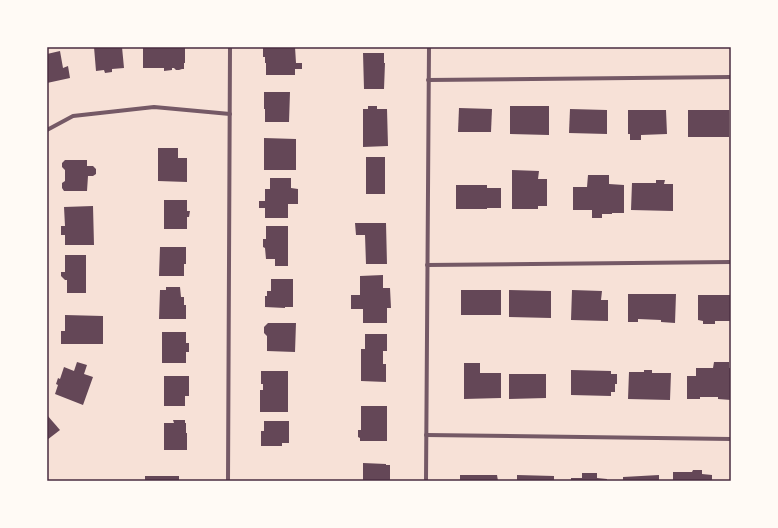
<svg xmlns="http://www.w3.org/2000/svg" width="778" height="528" font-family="'Open Sans',sans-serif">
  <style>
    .building { fill: #644757 }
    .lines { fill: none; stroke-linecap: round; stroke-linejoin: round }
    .minor { stroke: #755966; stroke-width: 4 }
    .neatline { fill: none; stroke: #4a2c40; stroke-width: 1.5 }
  </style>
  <rect width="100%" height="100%" fill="#f7e1d7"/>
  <!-- building -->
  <g class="building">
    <polygon points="94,47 122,47 124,68 112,69 112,72 105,73 104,70 96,71"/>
    <polygon points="143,47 185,47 185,63 184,63 184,69 182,69 179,70 176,70 174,68 172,68 172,70 164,71 164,68 143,68"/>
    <polygon points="263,47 295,47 296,63 302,63 302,69 295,69 295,75 266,75 266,63 265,63 265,57 263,57"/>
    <polygon points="60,51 63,68 68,66 70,78 47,83 47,54"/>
    <polygon points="363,53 384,53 384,63 385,63 384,89 364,89"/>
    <polygon points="264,92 290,92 289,122 265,122 265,109 264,109"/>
    <polygon points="368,106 377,106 377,109 387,109 388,146 363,147 363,109 368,109"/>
    <polygon points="510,106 549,106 549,135 510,134"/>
    <polygon points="459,108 492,109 491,132 458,132"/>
    <polygon points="570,109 607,110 607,134 569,133"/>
    <polygon points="628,110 666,110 667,134 641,135 641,140 630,140 630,134 628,134"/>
    <rect x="688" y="110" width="41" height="27"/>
    <polygon points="264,138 296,139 296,170 264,170"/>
    <polygon points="158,148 178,148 178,158 187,158 187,182 158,181"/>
    <rect x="366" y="157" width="19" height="37"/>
    <polygon points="65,160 87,160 87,166 93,166 96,169 96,174 93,176 88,176 87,191 64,191 62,188 62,183 65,181 65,170 62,167 62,163"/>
    <polygon points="512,170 539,171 538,179 547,179 547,206 538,206 538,209 512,209"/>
    <polygon points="588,175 609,175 609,184 624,185 624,213 612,213 612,214 602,214 602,218 592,218 592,210 573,210 573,187 587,187"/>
    <polygon points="270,178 291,178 291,188 298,189 298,204 288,204 288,218 265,218 265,208 259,208 259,201 265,201 265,189 270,189"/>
    <polygon points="656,180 665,180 664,184 673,184 673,211 631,210 632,183 656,183"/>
    <polygon points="456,185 487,185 487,188 501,188 501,208 487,208 487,209 456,209"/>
    <polygon points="164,200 187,200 187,211 190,211 189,217 187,217 187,229 164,229"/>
    <polygon points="93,206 94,245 65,245 65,235 61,235 61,226 65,226 64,207"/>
    <polygon points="355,223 386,223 387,264 366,264 365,235 356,235"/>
    <polygon points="266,226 288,226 288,266 275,266 275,259 266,259 265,248 263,247 263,239 266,239"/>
    <polygon points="160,247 186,247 186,264 184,264 184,276 159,276"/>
    <polygon points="65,255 86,255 86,293 67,293 67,280 65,280 61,276 61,272 65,272"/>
    <polygon points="383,275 383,288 390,288 391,308 387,308 387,323 363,323 363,309 351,309 351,295 360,295 360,276"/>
    <polygon points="271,279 293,279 293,307 285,307 285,308 265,307 265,296 267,296 267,291 271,291"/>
    <polygon points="166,287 180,287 181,297 184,297 184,305 186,305 186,319 159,319 160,290 166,290"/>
    <rect x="461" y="290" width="40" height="25"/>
    <polygon points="509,290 551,291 551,318 509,317"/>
    <polygon points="572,290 602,291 601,300 608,300 608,321 571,320"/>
    <polygon points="628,294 676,294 675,323 661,322 661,320 638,319 638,322 628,322"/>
    <polygon points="698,295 731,295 731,321 715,321 715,324 703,324 703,321 698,320"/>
    <polygon points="65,315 103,316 103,344 61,344 61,331 65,331"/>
    <polygon points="268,323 296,323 295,352 267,351 267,336 264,333 264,327"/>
    <polygon points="162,332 186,332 186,343 189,343 189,352 186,352 186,363 162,363"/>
    <polygon points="365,334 387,334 387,351 383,351 383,364 386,364 386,382 361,381 361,349 365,349"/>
    <polygon points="77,362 87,365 84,374 93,377 83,405 55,394 58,385 56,384 58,378 60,379 64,367 74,371"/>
    <polygon points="714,362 729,362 729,368 731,368 731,400 718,399 718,397 700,397 700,399 687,399 687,376 696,376 696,368 713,368"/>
    <polygon points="464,363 480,363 480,373 501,373 501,398 464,399"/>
    <polygon points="571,370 611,371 611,374 617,374 617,384 615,384 615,392 611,392 611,396 571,395"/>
    <polygon points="644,370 652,370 652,373 671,373 670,400 628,399 629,372 644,372"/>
    <polygon points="261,371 288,371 288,412 260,412 260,390 263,390 263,384 261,384"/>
    <polygon points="509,374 546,374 546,398 509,399"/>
    <polygon points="164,376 189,376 189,396 185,396 185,406 164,406"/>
    <polygon points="361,406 387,406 387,441 360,441 360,438 358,437 358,430 361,430"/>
    <polygon points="47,415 60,430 47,440"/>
    <polygon points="173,420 185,420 185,423 186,423 186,433 187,433 187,450 164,450 164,423 174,423"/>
    <polygon points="264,421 289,421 289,443 282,443 282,446 261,446 261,431 264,431"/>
    <polygon points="363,463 386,464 386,465 390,465 390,481 363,481"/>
    <polygon points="693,470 702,470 702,474 712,475 712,481 673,481 673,472 692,472"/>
    <polygon points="582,473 597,473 597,478 607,479 607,481 571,481 571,478 582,478"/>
    <polygon points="460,475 497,475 498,481 460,481"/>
    <polygon points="517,475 554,476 554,481 517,481"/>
    <polygon points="659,475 659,481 623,481 623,477"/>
    <rect x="145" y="476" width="34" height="5"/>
  </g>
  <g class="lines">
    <!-- minor -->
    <g class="minor">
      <polyline points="428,80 731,77"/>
      <polyline points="47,130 73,116 154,107 230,114"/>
      <polyline points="427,265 731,262"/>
      <polyline points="426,435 731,439"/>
      <polyline points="228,481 230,47"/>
      <polyline points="426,481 429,47"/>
    </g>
  </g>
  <!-- border -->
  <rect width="778" height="528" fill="none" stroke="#fffaf5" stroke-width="96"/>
  <rect x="48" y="48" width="682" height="432" class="neatline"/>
</svg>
